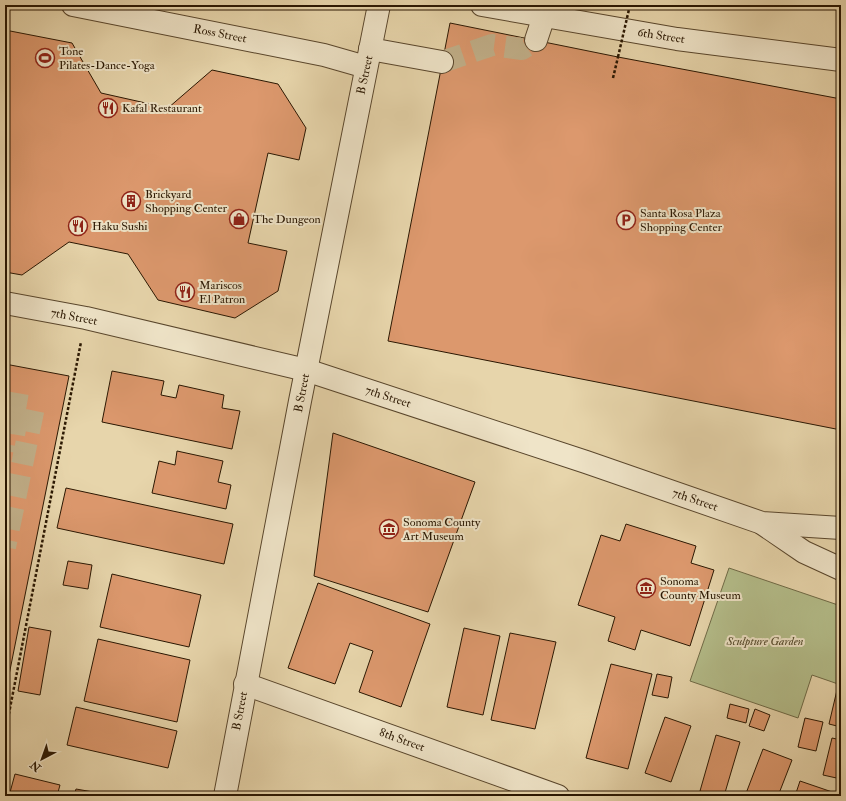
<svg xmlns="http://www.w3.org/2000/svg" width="846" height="801" font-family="'IM FELL Double Pica',serif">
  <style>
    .green { fill: #b4bd8a; stroke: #6f6a46 }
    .building { fill: #dc986d; stroke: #2a1702 }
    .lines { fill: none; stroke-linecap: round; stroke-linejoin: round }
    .minor-tunnel { stroke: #c1af89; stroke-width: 22; stroke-dasharray: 22 11; stroke-linecap: butt }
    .minor-casing { stroke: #59462c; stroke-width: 24 }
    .path { stroke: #2a1702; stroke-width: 2.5; stroke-dasharray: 3 2; stroke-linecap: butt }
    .minor { stroke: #efe4c8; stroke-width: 22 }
    .path-bridge { stroke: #2a1702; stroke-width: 2.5; stroke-dasharray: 3 2; stroke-linecap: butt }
    .labels { text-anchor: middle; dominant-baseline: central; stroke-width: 4; stroke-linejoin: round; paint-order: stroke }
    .street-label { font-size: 12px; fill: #2a1702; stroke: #efe4c8 }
    .poi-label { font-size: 12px; fill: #2a1702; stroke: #efe4c8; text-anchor: start }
    .park-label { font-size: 12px; font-style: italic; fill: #53492b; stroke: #efe4c8 }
  </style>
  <rect width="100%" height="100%" fill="#e7d5ab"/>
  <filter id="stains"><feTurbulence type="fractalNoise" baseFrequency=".005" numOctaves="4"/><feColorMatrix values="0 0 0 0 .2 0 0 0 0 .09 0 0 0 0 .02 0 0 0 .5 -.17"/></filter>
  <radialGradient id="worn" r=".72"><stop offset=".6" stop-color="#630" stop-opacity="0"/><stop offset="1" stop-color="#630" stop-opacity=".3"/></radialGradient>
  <!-- green -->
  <polygon class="green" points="729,568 841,606 841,685 812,675 798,718 690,681"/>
  <!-- building -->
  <g class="building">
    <polygon points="782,5 811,5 803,9"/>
    <polygon points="450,23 618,57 841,99 841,430 388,341"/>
    <polygon points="5,30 72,43 101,93 168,108 212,70 278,84 306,128 299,160 268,153 248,243 287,251 278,291 235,318 158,300 128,254 69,242 22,275 5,272"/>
    <polygon points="5,364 69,376 5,695"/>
    <polygon points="112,371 164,381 161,395 176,398 179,385 224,395 222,408 240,411 232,449 102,422"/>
    <polygon points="333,433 475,482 428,612 314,576"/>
    <polygon points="177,451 223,461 218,482 231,485 226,509 152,493 159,461 175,465"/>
    <polygon points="66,488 233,524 224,564 57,528"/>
    <polygon points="626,524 696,546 691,563 714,570 690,646 641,630 635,650 608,641 615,617 578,605 601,535 620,541"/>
    <polygon points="68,561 92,565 88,589 63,585"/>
    <polygon points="112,574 201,595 189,647 100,627"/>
    <polygon points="318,583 430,624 401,707 359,692 373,651 350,643 335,684 288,668"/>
    <polygon points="29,627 51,631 40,695 18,691"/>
    <polygon points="464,628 500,636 483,715 447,707"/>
    <polygon points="510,633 556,642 535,729 491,720"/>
    <polygon points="98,639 190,660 177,722 84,701"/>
    <polygon points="611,664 652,674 628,769 586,758"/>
    <polygon points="657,674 672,677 668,698 652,695"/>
    <polygon points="837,690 841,691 841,727 829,724"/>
    <polygon points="730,704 749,709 746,723 727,718"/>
    <polygon points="76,707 177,731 168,768 67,745"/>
    <polygon points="755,709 770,715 764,731 749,726"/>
    <polygon points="665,717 691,726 671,782 645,773"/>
    <polygon points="805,718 823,722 816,751 798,747"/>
    <polygon points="716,735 740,742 724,796 717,796 700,791"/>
    <polygon points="832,738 841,740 841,779 823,775"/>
    <polygon points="763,749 792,760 778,796 745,796"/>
    <polygon points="15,774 60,785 57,796 9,796"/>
    <polygon points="800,781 841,795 841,796 795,796"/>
    <polygon points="76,789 116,796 74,796"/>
  </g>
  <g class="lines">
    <!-- minor-tunnel -->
    <g class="minor-tunnel">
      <polyline points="442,62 492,45 522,49 536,40"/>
      <polyline points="5,402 34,407 5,547"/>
      <polyline points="5,421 16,424 11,452"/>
    </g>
    <!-- minor casing -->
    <g class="minor-casing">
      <g id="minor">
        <polyline points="73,5 324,55 366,67"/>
        <polyline points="482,5 677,39 841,60"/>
        <polyline points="536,40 544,16"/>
        <polyline points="370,49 442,62"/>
        <polyline points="5,303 86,318 306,370 586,462 762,523 841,528"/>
        <polyline points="763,524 804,552 841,569"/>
        <polyline points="245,684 558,796"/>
        <polyline points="225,796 300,401 379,5"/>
      </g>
    </g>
    <!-- path -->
    <g class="path">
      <polyline points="613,78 618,57"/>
      <polyline points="5,734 81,342"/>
    </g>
    <!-- minor -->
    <use href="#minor" class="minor"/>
    <!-- path-bridge -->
    <polyline class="path-bridge" points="618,57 630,5"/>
  </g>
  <!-- icons -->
  <defs>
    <g id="stadium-ring" transform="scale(1)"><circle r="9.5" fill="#efe4c8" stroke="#8f2418" stroke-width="1.5"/><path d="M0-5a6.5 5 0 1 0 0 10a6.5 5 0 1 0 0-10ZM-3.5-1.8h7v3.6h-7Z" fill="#8f2418"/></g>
    <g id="restaurant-ring" transform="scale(1)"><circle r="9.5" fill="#efe4c8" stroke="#8f2418" stroke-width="1.5"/><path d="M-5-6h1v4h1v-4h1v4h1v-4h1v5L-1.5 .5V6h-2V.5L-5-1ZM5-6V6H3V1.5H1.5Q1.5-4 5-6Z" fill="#8f2418"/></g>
    <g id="building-ring" transform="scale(1)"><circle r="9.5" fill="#efe4c8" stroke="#8f2418" stroke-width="1.5"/><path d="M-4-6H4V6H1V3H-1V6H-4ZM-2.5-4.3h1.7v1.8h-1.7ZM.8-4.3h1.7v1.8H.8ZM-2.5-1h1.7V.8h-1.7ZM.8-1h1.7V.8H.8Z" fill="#8f2418"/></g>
    <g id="shop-ring" transform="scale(1)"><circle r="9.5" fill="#efe4c8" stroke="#8f2418" stroke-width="1.5"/><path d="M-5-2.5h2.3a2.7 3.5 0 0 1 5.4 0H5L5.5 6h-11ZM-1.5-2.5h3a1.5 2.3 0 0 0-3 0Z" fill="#8f2418"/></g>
    <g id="parking-ring" transform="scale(1)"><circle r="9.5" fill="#efe4c8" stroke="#8f2418" stroke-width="1.5"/><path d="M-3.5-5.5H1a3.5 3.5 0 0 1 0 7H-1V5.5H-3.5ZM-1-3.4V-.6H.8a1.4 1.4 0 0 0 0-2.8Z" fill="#8f2418"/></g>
    <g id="museum-ring" transform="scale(1)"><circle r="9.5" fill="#efe4c8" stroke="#8f2418" stroke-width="1.5"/><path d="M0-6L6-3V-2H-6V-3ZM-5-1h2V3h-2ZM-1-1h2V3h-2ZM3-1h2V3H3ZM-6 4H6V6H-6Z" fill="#8f2418"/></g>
  </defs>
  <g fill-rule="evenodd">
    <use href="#stadium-ring" x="45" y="58"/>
    <use href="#restaurant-ring" x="108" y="108"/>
    <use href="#building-ring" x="131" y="201"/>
    <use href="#shop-ring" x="239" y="219"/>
    <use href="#parking-ring" x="626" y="220"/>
    <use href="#restaurant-ring" x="78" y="226"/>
    <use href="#restaurant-ring" x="185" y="292"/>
    <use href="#museum-ring" x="389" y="529"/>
    <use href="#museum-ring" x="646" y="588"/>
  </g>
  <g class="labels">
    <!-- street labels -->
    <g class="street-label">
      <text transform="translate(220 34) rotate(11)">Ross Street</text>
      <text transform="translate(661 36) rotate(9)">6th Street</text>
      <text transform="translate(365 75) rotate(-78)">B Street</text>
      <text transform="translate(74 317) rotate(11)">7th Street</text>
      <text transform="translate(302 393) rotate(-79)">B Street</text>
      <text transform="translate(388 397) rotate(18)">7th Street</text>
      <text transform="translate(695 500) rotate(19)">7th Street</text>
      <text transform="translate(240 711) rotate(-79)">B Street</text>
      <text transform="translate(402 740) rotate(20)">8th Street</text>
    </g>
    <!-- poi labels -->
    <g class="poi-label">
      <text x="59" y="51">Tone<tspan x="59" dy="14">Pilates-Dance-Yoga</tspan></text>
      <text x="122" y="108">Kafal Restaurant</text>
      <text x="145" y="194">Brickyard<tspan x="145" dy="14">Shopping Center</tspan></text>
      <text x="640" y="213">Santa Rosa Plaza<tspan x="640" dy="14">Shopping Center</tspan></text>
      <text x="253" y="219">The Dungeon</text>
      <text x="92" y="226">Haku Sushi</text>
      <text x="199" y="285">Mariscos<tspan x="199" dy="14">El Patron</tspan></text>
      <text x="403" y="522">Sonoma County<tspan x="403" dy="14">Art Museum</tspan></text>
      <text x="660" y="581">Sonoma<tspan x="660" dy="14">County Museum</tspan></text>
    </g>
    <!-- park labels -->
    <g class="park-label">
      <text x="765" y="641">Sculpture Garden</text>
    </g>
  </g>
  <!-- margin -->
  <rect width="846" height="801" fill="none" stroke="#e7d5ab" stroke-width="20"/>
  <rect x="6" y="6" width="834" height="789" fill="none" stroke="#2a1702" stroke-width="2"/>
  <rect x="10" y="10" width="826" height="781" fill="none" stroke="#2a1702"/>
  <!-- north arrow -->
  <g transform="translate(42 759) rotate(221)" stroke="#efe4c8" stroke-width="3" paint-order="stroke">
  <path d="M0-3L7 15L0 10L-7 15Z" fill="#2a1702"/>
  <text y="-6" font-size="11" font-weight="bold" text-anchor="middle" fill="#2a1702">N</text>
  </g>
  <rect width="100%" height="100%" filter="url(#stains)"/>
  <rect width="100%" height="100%" fill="url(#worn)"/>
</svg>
